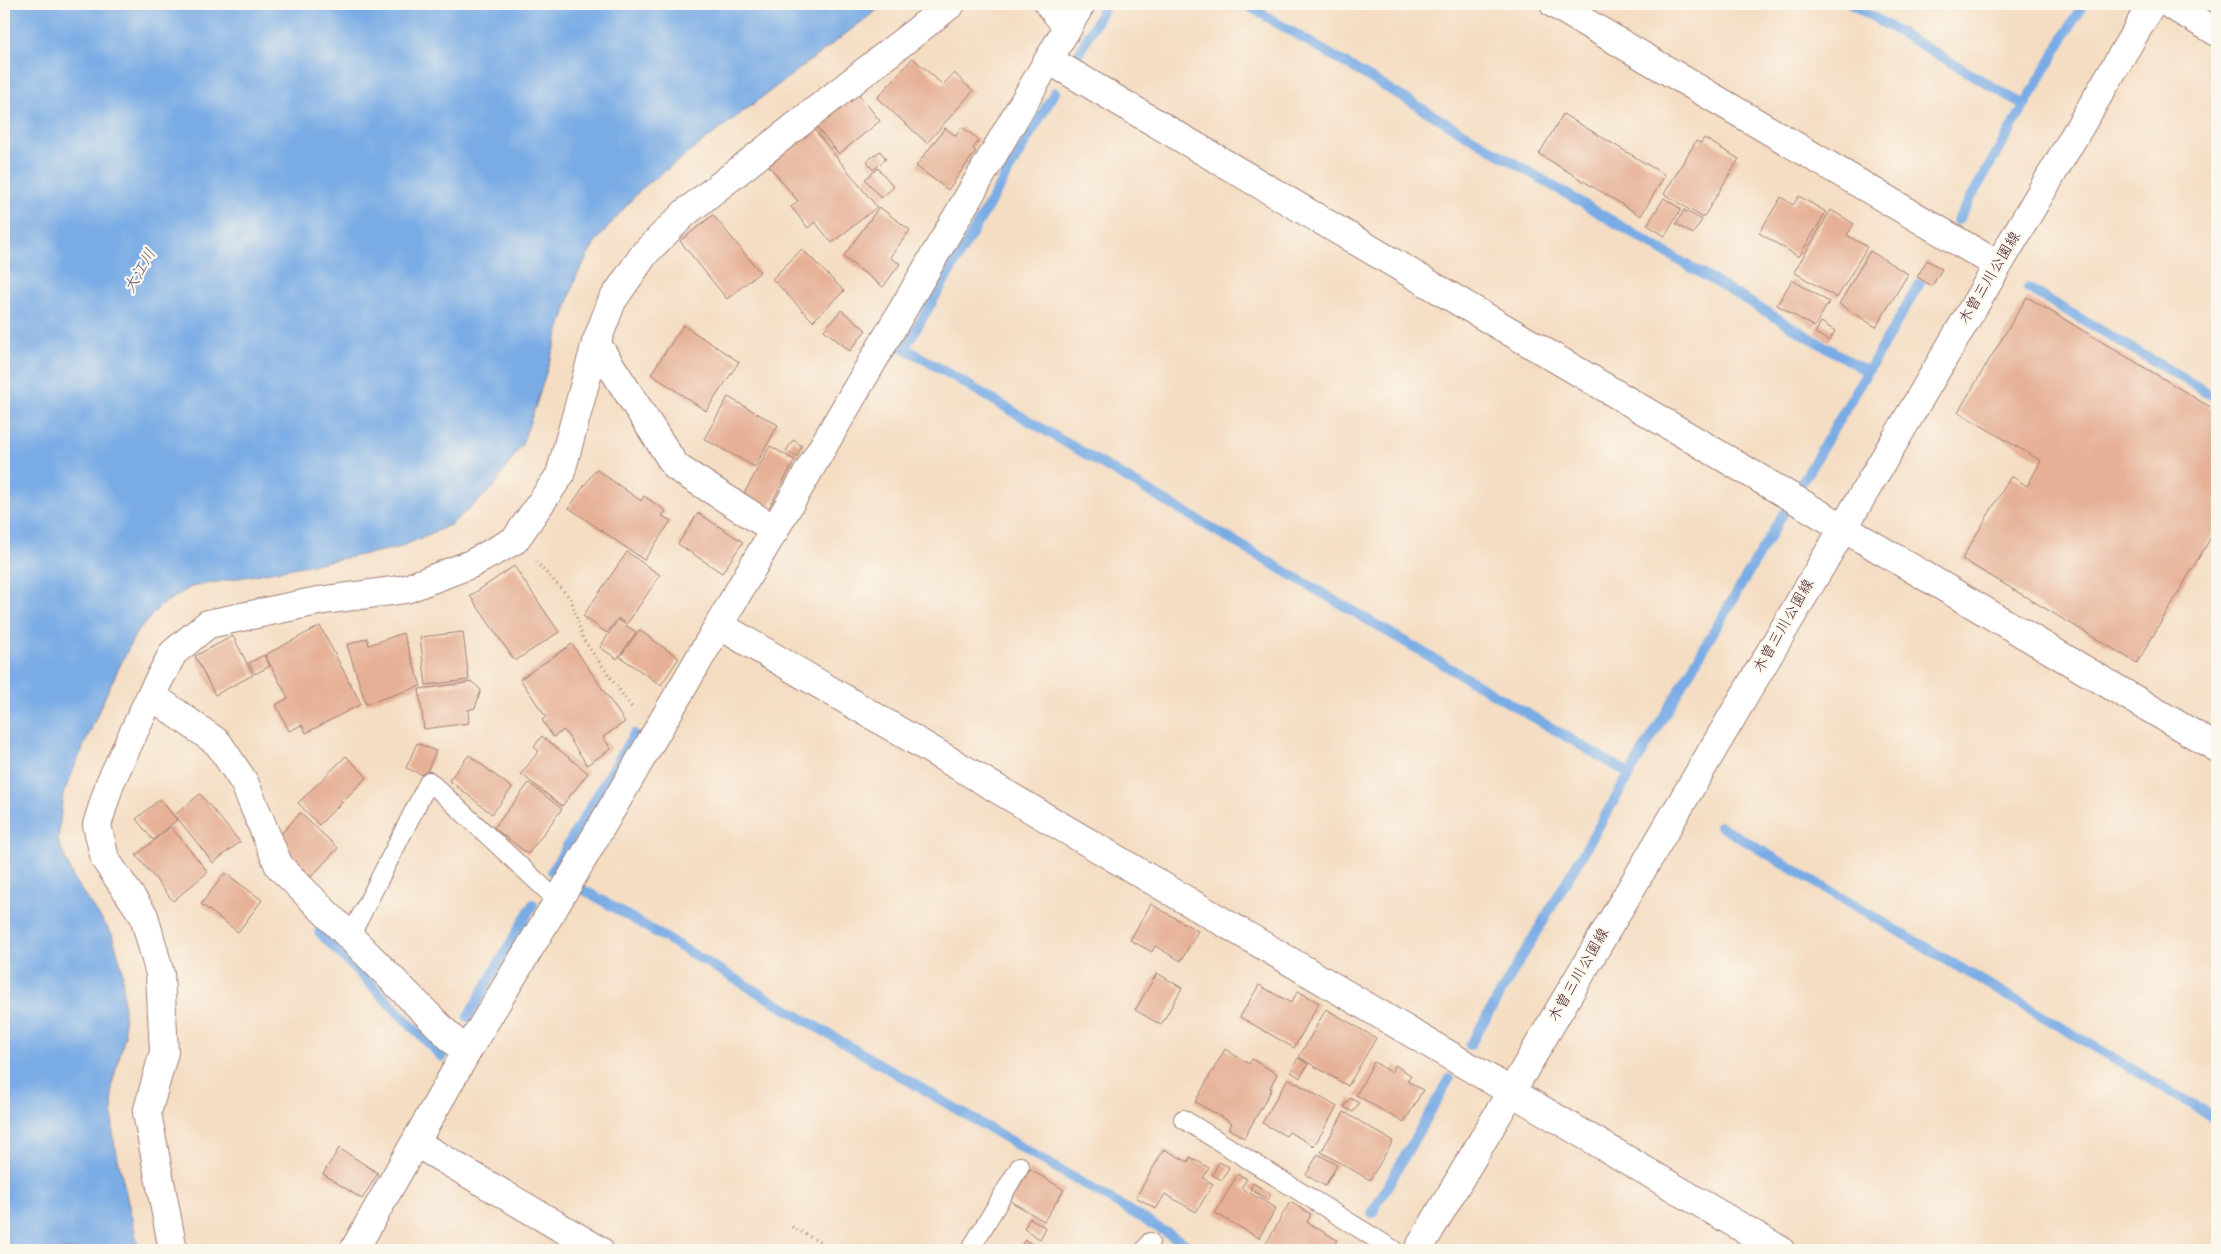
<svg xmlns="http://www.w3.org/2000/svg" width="2221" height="1254" font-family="Kalam,'Klee One',sans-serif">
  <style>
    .water { fill: #79ace5; stroke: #626688 }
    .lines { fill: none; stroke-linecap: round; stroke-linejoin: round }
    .stream { stroke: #79ace5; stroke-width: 10 }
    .building { fill: #e6b096 }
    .lane-casing { stroke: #9f7e76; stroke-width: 20 }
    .street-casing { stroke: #9f7e76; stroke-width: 30 }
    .secondary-casing { stroke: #9f7e76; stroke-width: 30 }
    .path { stroke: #9f7e76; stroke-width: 3; stroke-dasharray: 1 4; stroke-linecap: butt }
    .lane { stroke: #fff; stroke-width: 18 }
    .street { stroke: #fff; stroke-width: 28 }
    .secondary { stroke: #fff; stroke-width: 28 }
    .labels { text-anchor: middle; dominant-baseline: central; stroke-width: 4.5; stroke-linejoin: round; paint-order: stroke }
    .street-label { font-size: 15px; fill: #4a1f2b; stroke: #fbf7ec }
    .water-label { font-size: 16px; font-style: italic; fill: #5a506c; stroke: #fbf7ec }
  </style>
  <rect width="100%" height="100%" fill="#fbf7ec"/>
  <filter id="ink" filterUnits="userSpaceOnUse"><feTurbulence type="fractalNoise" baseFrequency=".02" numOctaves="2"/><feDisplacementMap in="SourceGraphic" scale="10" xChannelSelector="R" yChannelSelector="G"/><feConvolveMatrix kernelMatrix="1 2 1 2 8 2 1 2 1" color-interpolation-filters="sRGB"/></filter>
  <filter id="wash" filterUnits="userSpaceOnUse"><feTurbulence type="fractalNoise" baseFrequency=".0096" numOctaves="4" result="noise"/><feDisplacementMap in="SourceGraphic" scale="20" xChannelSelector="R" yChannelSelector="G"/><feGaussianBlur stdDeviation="1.12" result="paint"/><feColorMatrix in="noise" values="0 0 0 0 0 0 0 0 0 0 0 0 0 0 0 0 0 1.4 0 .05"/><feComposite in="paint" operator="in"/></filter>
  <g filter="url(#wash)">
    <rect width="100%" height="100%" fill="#f4ddc2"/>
    <!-- water -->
    <polygon class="water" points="4,4 885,4 641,189 596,241 576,277 536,405 522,444 492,489 450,525 398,548 191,587 160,606 136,633 108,690 63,794 58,840 74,880 112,934 122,968 125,1036 112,1084 113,1137 139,1250 4,1250"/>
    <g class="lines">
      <!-- stream -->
      <g class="stream">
        <polyline points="1245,4 1868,372"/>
        <polyline points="1851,4 2024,105"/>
        <polyline points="1075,60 1106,4"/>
        <polyline points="1055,92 905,348 1630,774"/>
        <polyline points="1958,220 2083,4"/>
        <polyline points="2028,288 2217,398"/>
        <polyline points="1801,484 1920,283"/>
        <polyline points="1720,826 2217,1119"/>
        <polyline points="552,871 634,734"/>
        <polyline points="584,890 1196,1250"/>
        <polyline points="319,932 442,1057"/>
        <polyline points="468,1017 533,904"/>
        <polyline points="1470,1045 1783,514"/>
        <polyline points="1372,1213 1449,1079"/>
        <polyline points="1350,1250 1351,1249"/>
      </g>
    </g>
    <g id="blocks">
      <!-- building -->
      <g class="building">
        <polygon points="913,58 943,85 954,73 973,91 927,143 877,98"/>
        <polygon points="858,93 880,121 839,154 813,123"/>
        <polygon points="1563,114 1665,175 1641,216 1539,154"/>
        <polygon points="962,127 979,140 973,149 976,151 948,190 916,166 945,128 956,136"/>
        <polygon points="814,129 877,207 832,243 815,222 808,228 791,207 798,201 769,166"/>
        <polygon points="1704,138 1739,159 1703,218 1664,194 1696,141 1701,143"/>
        <polygon points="880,151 886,159 873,170 867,161"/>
        <polygon points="878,168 894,187 881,198 865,179"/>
        <polygon points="1799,196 1826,212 1799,257 1759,233 1781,197 1793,205"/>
        <polygon points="1664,198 1681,209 1665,236 1647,225"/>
        <polygon points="879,207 910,230 890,257 900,264 883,287 843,257"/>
        <polygon points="1684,210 1702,220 1693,234 1676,224"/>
        <polygon points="1831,210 1854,224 1847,235 1867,247 1837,298 1794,272"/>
        <polygon points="713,215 760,272 727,299 680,241"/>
        <polygon points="802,249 844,291 813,321 772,279"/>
        <polygon points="1870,251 1908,274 1876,327 1839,304"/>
        <polygon points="1927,260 1942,269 1932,286 1917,277"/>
        <polygon points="1792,280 1829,302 1814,327 1777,305"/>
        <polygon points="2027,297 2217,411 2217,527 2137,663 1962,559 2011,476 2027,486 2041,461 1958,412"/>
        <polygon points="841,310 866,330 850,351 824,330"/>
        <polygon points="1821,322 1835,331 1829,341 1815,333"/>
        <polygon points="683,325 739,362 706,411 651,374"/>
        <polygon points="728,397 778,425 755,467 704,439"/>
        <polygon points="793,440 802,446 797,457 786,451"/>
        <polygon points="770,446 795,460 766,513 741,499"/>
        <polygon points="596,469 641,501 644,496 666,511 662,516 671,521 644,560 569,508"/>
        <polygon points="698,513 743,542 722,573 678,544"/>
        <polygon points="627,552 660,575 627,624 618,618 607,633 583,616"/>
        <polygon points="514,566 559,632 515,661 470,596"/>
        <polygon points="618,620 636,632 617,659 600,647"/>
        <polygon points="320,626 361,704 306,733 302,725 289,731 276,705 288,698 265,655"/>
        <polygon points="639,630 679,658 661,685 620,657"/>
        <polygon points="463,632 469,680 426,685 420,637"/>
        <polygon points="403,633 421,686 366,704 347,645 367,638 369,645"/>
        <polygon points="233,636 253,675 215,695 195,656"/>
        <polygon points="572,644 625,722 603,737 611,749 587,765 564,730 553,737 542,720 546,717 520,679"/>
        <polygon points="264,655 270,666 255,674 249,663"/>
        <polygon points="472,682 481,690 475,708 468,710 469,723 424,729 419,689"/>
        <polygon points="542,736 588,773 562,806 521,774 539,751 534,747"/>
        <polygon points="417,743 436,751 425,776 406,768"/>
        <polygon points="469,755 512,788 492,814 449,780"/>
        <polygon points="346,756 367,777 319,825 298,803"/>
        <polygon points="529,783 562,809 528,854 494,828"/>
        <polygon points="200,794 240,842 213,863 175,815"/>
        <polygon points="160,799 177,820 153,840 136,819"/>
        <polygon points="300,813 338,848 311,877 274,842"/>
        <polygon points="171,827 208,872 173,901 136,855"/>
        <polygon points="225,873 262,900 238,932 201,904"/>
        <polygon points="1151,904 1198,931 1181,961 1155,946 1152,952 1130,940"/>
        <polygon points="1157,973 1182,988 1161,1025 1135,1010"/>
        <polygon points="1259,985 1291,1003 1298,991 1319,1003 1294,1048 1240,1017"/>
        <polygon points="1326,1009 1376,1038 1348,1086 1299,1057"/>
        <polygon points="1225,1049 1249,1064 1252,1059 1277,1074 1270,1088 1272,1089 1244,1138 1229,1129 1232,1123 1195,1102"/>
        <polygon points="1298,1058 1308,1064 1300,1078 1291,1072"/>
        <polygon points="1374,1062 1391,1072 1395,1065 1411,1075 1407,1081 1423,1090 1404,1123 1356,1095"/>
        <polygon points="1288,1078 1337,1107 1314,1146 1289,1132 1286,1136 1262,1123"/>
        <polygon points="1350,1098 1359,1103 1353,1112 1344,1107"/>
        <polygon points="1344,1112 1393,1141 1370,1180 1321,1152"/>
        <polygon points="339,1148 378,1173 362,1199 323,1174"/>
        <polygon points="1164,1149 1188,1162 1190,1157 1209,1168 1203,1178 1213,1184 1196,1212 1165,1194 1156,1209 1136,1197"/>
        <polygon points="1318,1154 1337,1165 1325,1186 1306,1175"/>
        <polygon points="1219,1162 1229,1167 1222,1180 1212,1175"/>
        <polygon points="1030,1169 1064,1190 1044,1221 1010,1201"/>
        <polygon points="1238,1174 1247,1179 1241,1188 1276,1208 1259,1238 1215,1213"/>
        <polygon points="1253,1183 1271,1194 1268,1200 1250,1189"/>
        <polygon points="1290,1202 1311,1214 1307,1222 1337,1240 1331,1250 1263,1249"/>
        <polygon points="1030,1218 1046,1228 1040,1239 1024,1229"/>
        <polygon points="1025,1240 1035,1246 1033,1250 1018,1250"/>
      </g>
    </g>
  </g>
  <g filter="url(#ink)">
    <use href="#blocks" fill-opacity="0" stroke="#9f7e76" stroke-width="1"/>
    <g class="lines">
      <!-- lane casing -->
      <g class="lane-casing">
        <g id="lane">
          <polyline points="350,937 429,781 558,901"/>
          <polyline points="1183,1119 1394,1250"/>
          <polyline points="970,1250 1020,1166"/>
          <polyline points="1145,1250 1150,1242"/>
        </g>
      </g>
      <!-- street casing -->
      <g class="street-casing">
        <g id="street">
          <polyline points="1049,4 1068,28"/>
          <polyline points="1554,4 1998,265"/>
          <polyline points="2169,4 2217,32"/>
          <polyline points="1049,60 2217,748"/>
          <polyline points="596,343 676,467 775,530"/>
          <polyline points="719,625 1780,1250"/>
          <polyline points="151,695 110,783 97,825 105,859 144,916 160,974 164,1052 147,1113 173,1250"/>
          <polyline points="466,1053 279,866 244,782 218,743 151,695 173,653 208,624 318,601 406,589 471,564 515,540 560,475 596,343 612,301 645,253 685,213 951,4"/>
          <polyline points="416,1143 599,1250"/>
          <polyline points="354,1250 466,1053 558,901 1081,4"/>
        </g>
      </g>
      <!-- secondary casing -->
      <g class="secondary-casing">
        <polyline id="secondary" points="1418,1250 2152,4"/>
      </g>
      <!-- path -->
      <g class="path">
        <polyline points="536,562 571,599 583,639 633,709"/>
        <polyline points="792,1227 834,1250"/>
      </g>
      <!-- lane -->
      <use href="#lane" class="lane"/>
      <!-- street -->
      <use href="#street" class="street"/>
      <!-- secondary -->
      <use href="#secondary" class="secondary"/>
    </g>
  </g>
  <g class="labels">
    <!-- street labels -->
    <g class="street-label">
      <text transform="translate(1990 278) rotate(-59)">木曽三川公園線</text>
      <text transform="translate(1784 626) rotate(-60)">木曽三川公園線</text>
      <text transform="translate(1579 975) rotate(-60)">木曽三川公園線</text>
    </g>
    <!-- water labels -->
    <g class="water-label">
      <text transform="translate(140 271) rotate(-60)">大江川</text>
    </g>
  </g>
  <!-- margin -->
  <rect width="2221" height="1254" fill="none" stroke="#fbf7ec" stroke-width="20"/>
</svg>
